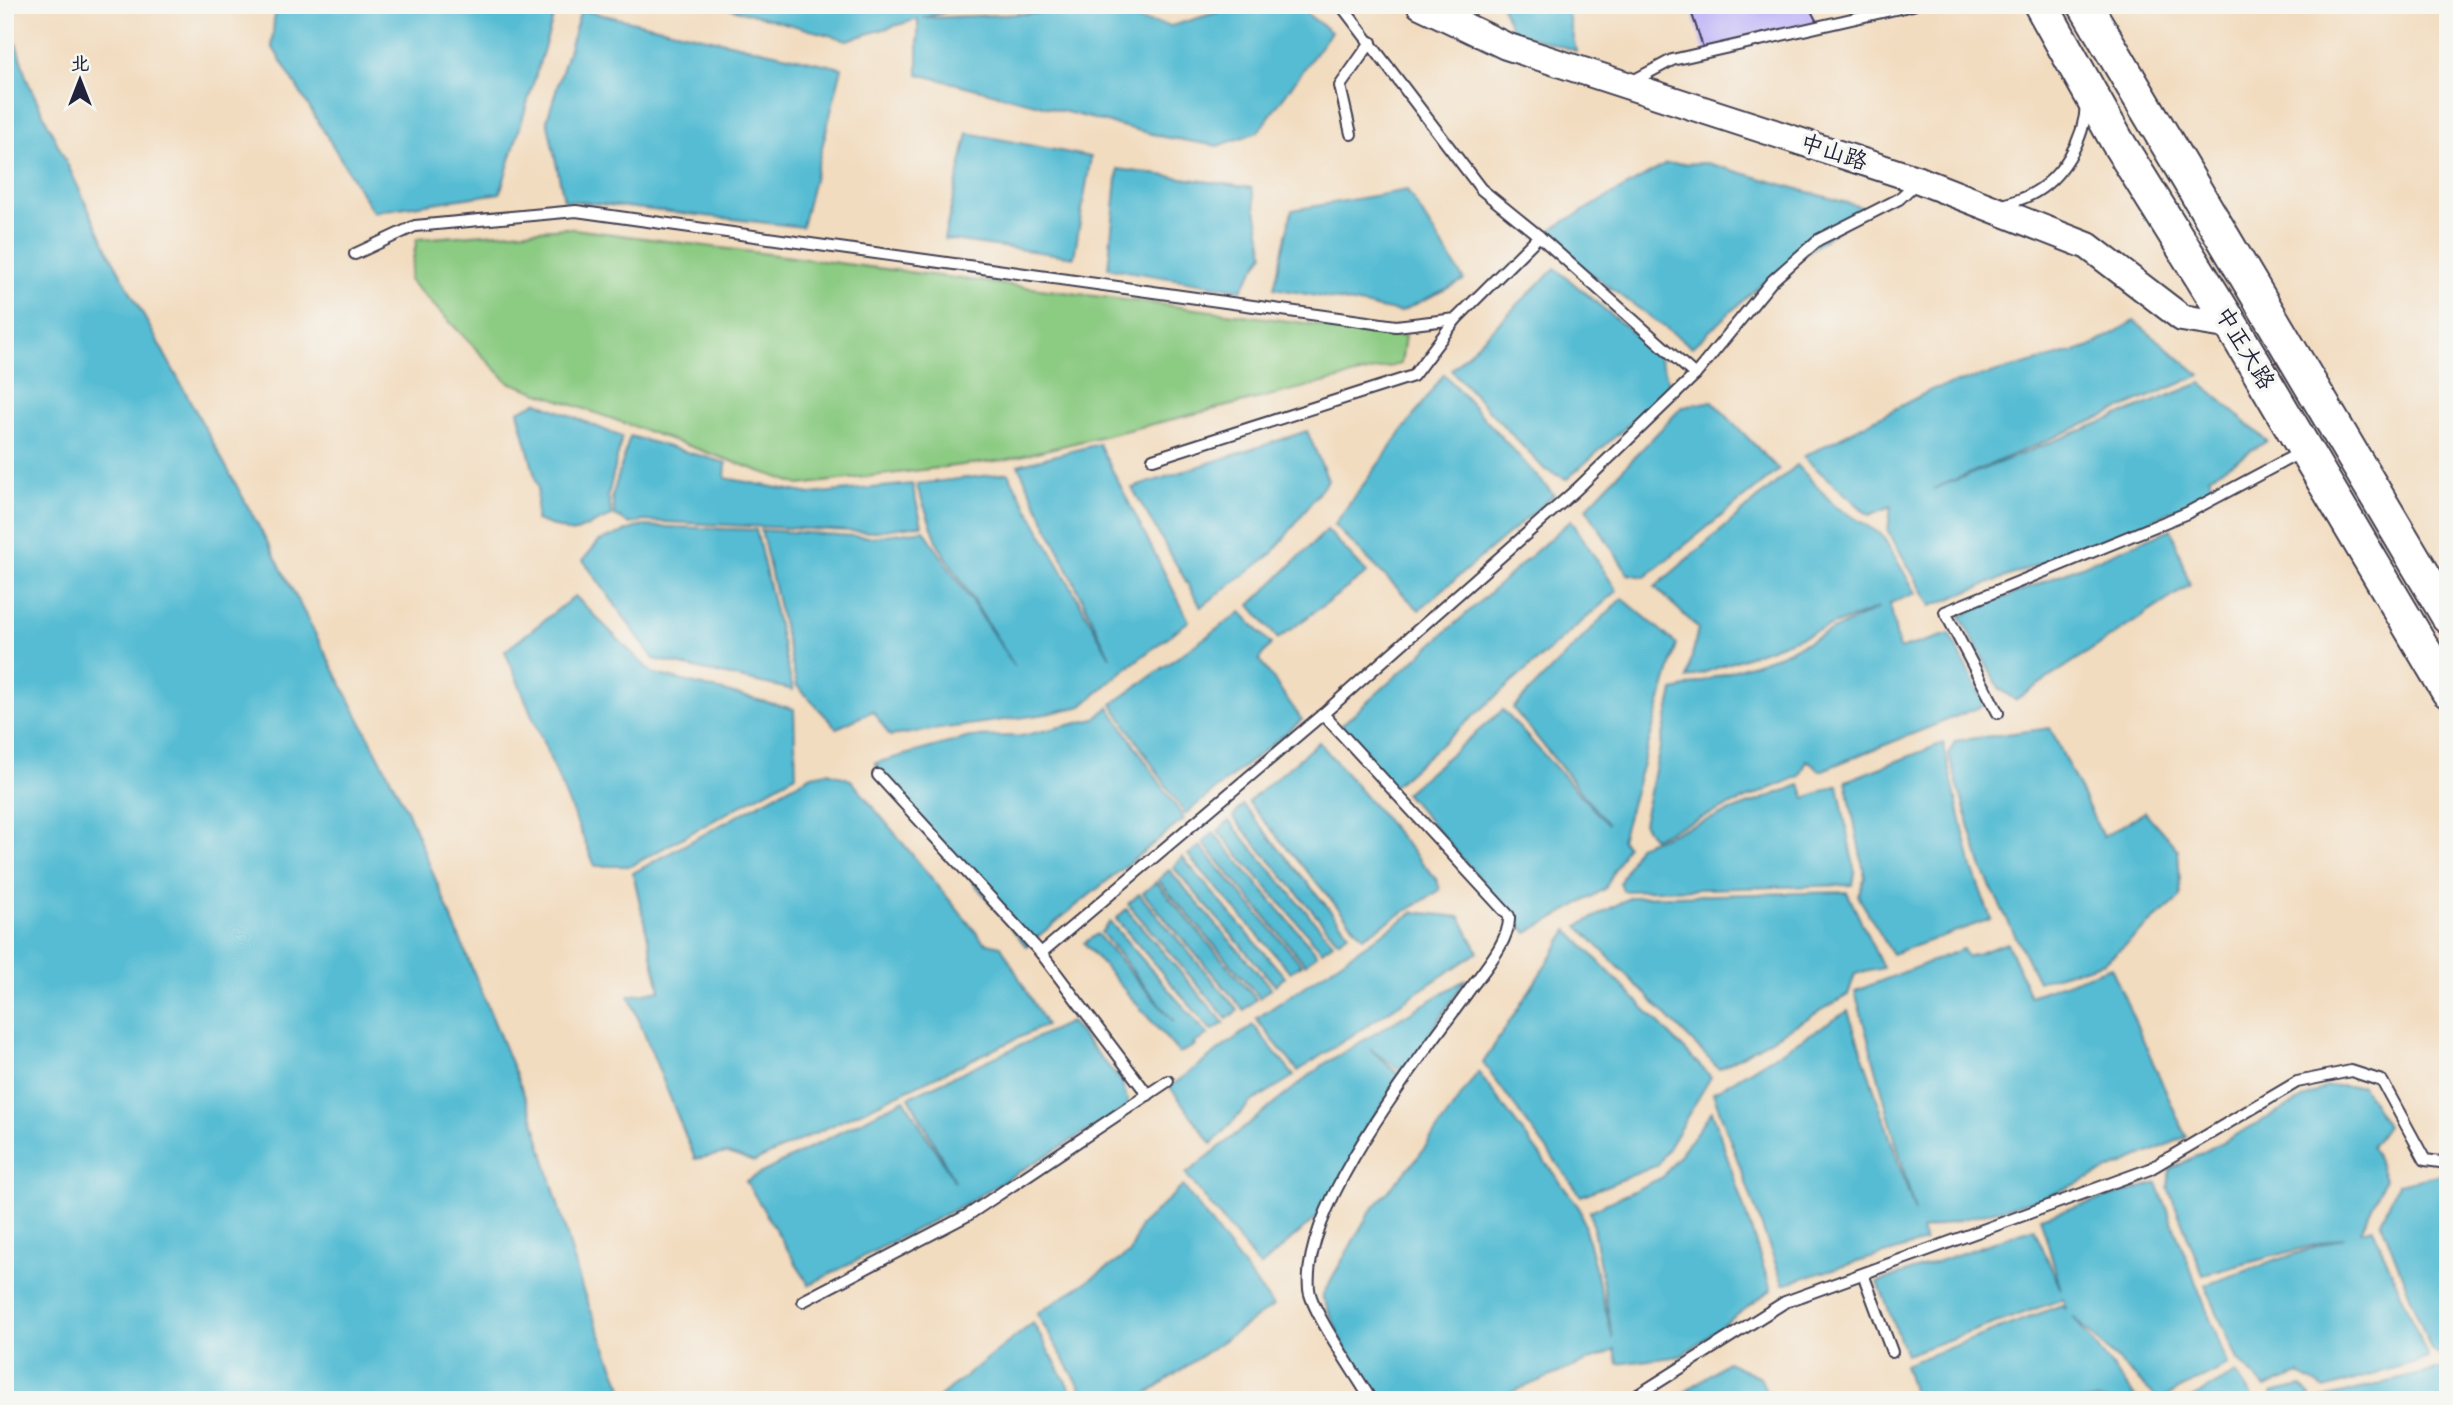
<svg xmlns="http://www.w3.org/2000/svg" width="2453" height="1405" font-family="'Comic Neue','LXGW WenKai TC',sans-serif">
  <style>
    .green { fill: #8bcb82; stroke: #56765e; stroke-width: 2 }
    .water { fill: #55bcd3; stroke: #3c6f87; stroke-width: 2 }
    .building { fill: #b7aaf8 }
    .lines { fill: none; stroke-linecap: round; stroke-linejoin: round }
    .service-casing { stroke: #413e4f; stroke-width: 14 }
    .tertiary-casing { stroke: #413e4f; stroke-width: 30 }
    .primary-casing { stroke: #413e4f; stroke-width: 37 }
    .service { stroke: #fff; stroke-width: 10 }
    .tertiary { stroke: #fff; stroke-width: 26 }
    .primary { stroke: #fff; stroke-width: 33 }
    .labels { text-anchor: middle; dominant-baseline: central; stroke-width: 7; stroke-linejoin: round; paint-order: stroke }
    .street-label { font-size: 23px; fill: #22223b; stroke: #f6f6f2 }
  </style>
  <rect width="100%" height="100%" fill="#f6f6f2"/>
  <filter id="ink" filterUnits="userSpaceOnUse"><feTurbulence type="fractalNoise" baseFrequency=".0143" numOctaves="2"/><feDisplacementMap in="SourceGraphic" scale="14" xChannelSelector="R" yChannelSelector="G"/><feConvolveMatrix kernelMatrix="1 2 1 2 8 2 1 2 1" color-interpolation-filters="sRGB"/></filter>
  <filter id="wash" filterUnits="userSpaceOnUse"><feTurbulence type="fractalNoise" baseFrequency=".00686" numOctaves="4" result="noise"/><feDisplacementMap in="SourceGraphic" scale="28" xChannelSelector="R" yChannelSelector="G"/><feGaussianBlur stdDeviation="1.57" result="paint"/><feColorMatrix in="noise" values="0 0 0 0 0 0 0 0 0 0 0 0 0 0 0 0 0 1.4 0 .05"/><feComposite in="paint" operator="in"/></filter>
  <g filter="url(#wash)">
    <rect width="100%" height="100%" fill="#f2dcbf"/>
    <!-- green -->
    <polygon class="green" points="566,228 1405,336 1401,364 1004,460 799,485 508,382 409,280 417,239"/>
    <!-- water -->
    <g class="water">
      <polygon points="275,5 557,5 500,193 373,212 272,46"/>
      <polygon points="718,5 878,5 879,8 880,5 970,5 923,18 1088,11 1171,26 1242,5 1295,5 1331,32 1258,132 1218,146 1164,137 918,74 918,19 847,40"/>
      <polygon points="1501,5 1566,5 1576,51 1513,31"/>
      <polygon points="5,6 27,80 112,258 270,547 407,810 532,1114 582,1288 627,1400 5,1400"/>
      <polygon points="581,10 842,68 802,227 564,200 547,120"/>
      <polygon points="968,133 1091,157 1074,257 944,239"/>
      <polygon points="1707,163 1868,209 1759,286 1692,347 1539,236 1666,164"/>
      <polygon points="1118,169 1252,188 1264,253 1241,290 1108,268"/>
      <polygon points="1407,190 1464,280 1400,312 1274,288 1292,210"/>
      <polygon points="1555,268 1657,353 1671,387 1567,479 1545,470 1451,370"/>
      <polygon points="2134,321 2200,375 1933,489 2201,383 2267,441 2209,477 2214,490 2151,521 1931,606 1888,531 1891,506 1869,515 1803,457 1933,389 2088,348"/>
      <polygon points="1444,374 1554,495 1419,610 1334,525"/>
      <polygon points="1712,401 1779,470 1645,577 1628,574 1586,508 1682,407"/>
      <polygon points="537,402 622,437 608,496 612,516 572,533 536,520 538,488 518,411"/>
      <polygon points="1307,431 1328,480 1273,553 1201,607 1132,488"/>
      <polygon points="630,436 726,463 725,478 810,494 912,484 922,525 869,532 643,521 630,524 615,516 612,497"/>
      <polygon points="1099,444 1189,621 1119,674 1082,706 1046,714 890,736 873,711 837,728 797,686 761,530 870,537 924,530 1015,667 939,546 916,484 1008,473 1110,657 1018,465"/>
      <polygon points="1797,465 1835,506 1882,535 1916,593 1890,603 1899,649 1950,634 1985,705 1820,771 1807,760 1800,776 1653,838 1643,823 1673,691 1780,655 1879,608 1687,679 1698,628 1655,587"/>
      <polygon points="1571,520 1617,591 1391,788 1337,729"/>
      <polygon points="640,526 756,530 793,690 654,659 583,560 599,541"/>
      <polygon points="2171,529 2190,585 2015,700 1999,688 1960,616"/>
      <polygon points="1327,530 1367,573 1278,639 1250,605"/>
      <polygon points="575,596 652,673 794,709 796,775 631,866 595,866 505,651"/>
      <polygon points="1622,598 1677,644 1621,840 1627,846 1605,889 1527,933 1405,793 1503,710 1608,825 1513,708"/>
      <polygon points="1241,612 1271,644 1259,659 1302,720 1185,814 1112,704"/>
      <polygon points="1109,707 1184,819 1026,946 875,763 970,737 1021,736 1095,719"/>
      <polygon points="2050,728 2103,837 2145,812 2178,850 2181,897 2105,962 2038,981 1982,869 1949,755 1955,741"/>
      <polygon points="1319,742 1437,880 1440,890 1363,937 1248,802"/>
      <polygon points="1943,743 1972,868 1991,919 1892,954 1858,896 1865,877 1846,781"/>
      <polygon points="828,772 851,780 984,942 1001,946 1046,1025 754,1162 727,1153 695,1159 629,996 660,990 633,873 812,775"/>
      <polygon points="1800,785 1805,798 1838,785 1855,873 1853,885 1623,891 1620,882 1638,846"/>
      <polygon points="1243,805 1349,933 1338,941 1233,817"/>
      <polygon points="1229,821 1333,943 1322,951 1218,831"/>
      <polygon points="1213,832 1317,954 1305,964 1203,843"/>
      <polygon points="1200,846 1302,965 1290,972 1188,855"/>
      <polygon points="1182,857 1285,977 1275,985 1173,867"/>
      <polygon points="1169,870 1271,988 1260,998 1158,880"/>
      <polygon points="1156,882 1256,999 1244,1010 1143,893"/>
      <polygon points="1847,892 1883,968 1855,974 1848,995 1719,1069 1578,926 1631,897"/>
      <polygon points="1139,894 1238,1010 1227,1019 1128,904"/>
      <polygon points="1126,909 1224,1023 1212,1031 1116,919"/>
      <polygon points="1414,912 1460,917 1478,952 1298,1071 1256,1019"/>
      <polygon points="1110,922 1208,1035 1193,1044 1195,1046 1179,1053 1084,943 1097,934 1174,1022 1101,932"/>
      <polygon points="1568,930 1711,1077 1658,1165 1581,1196 1483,1063"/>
      <polygon points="2007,943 2030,996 2111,967 2186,1137 2043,1198 1921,1230 1925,1242 1783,1284 1713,1093 1848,1011 1915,1212 1855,991 1963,949 1967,957"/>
      <polygon points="1466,979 1404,1073 1370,1049 1400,1076 1373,1119 1330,1206 1260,1267 1186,1174 1324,1064"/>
      <polygon points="1070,1022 1122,1082 1129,1106 967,1203 809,1285 746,1181 904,1099 955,1182 909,1097"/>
      <polygon points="1253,1025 1294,1076 1250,1103 1212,1144 1170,1087"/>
      <polygon points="1478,1072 1580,1209 1613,1339 1590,1211 1663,1177 1712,1111 1771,1290 1681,1356 1618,1364 1615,1350 1492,1400 1371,1400 1356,1373 1322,1296 1369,1213 1418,1157"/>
      <polygon points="2327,1086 2362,1086 2387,1126 2372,1147 2385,1179 2361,1231 2373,1228 2428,1358 2325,1389 2299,1374 2265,1387 2238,1360 2205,1285 2344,1237 2203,1275 2168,1187 2170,1170"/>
      <polygon points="2448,1173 2448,1356 2444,1358 2431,1350 2381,1221 2398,1184"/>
      <polygon points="2157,1183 2228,1365 2159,1400 2073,1317 2138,1400 1915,1400 1904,1365 2062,1305 2066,1309 2063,1299 1906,1355 1878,1282 2034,1228 2061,1290 2040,1217"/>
      <polygon points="1183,1186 1273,1306 1138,1400 1088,1400 1037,1314 1130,1253 1140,1226"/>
      <polygon points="1033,1323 1076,1400 935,1400"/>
      <polygon points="1727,1362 1760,1377 1770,1400 1674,1400"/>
      <polygon points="2448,1367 2448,1400 2316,1400"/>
      <polygon points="2236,1373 2254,1400 2188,1400"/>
      <polygon points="2301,1386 2313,1400 2271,1400 2271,1393"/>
    </g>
    <g id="blocks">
      <!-- building -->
      <polygon class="building" points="1689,5 1808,5 1819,26 1706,56"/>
    </g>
  </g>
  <g filter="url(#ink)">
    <use href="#blocks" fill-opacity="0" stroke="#413e4f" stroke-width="2"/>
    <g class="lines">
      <!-- service casing -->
      <g class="service-casing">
        <g id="service">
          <polyline points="1341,5 1481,189 1539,236 1695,375"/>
          <polyline points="1631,82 1672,60 1913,5"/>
          <polyline points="1351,134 1340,86 1371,42"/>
          <path d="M1999,206C2009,203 2021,200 2030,195C2062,179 2085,139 2086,104"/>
          <polyline points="355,254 415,226 576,211 1396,326 1456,319 1539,236"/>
          <polyline points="1153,459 1413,376 1456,319"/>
          <polyline points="1998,713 1945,612 2187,513 2303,451"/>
          <path d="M1323,714L1509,916C1511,939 1484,970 1470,989C1421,1058 1301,1205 1309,1289C1311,1311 1358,1377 1371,1400"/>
          <polyline points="878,775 1041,953 1148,1095"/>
          <polyline points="1041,953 1323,714 1577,489 1695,375 1772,281 1818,240 1899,199 1917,182"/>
          <polyline points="1863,1274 1892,1352"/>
          <polyline points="803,1301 968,1215 1168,1081"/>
          <polyline points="1630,1400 1785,1302 2150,1169 2297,1082 2351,1071 2382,1081 2425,1160 2448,1163"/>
        </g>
      </g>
      <!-- tertiary casing -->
      <g class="tertiary-casing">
        <polyline id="tertiary" points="1420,5 1506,46 1919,180 2088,246 2182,318 2232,326"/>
      </g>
      <!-- primary casing -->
      <g class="primary-casing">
        <g id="primary">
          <polyline points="2041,5 2117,141 2232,326 2448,691"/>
          <polyline points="2085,5 2448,616"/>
        </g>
      </g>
      <!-- service -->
      <use href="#service" class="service"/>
      <!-- tertiary -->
      <use href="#tertiary" class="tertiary"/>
      <!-- primary -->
      <use href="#primary" class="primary"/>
    </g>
  </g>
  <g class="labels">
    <!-- street labels -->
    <g class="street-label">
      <text transform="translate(1834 152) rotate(18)">中山路</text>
      <text transform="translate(2245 348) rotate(59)">中正大路</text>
    </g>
  </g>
  <!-- margin -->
  <rect width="2453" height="1405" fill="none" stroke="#f6f6f2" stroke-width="28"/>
  <!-- north arrow -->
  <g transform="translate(80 80)" stroke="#f6f6f2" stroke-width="5" paint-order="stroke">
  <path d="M0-5L12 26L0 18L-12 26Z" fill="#22223b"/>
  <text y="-10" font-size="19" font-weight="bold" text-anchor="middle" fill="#22223b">北</text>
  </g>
</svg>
